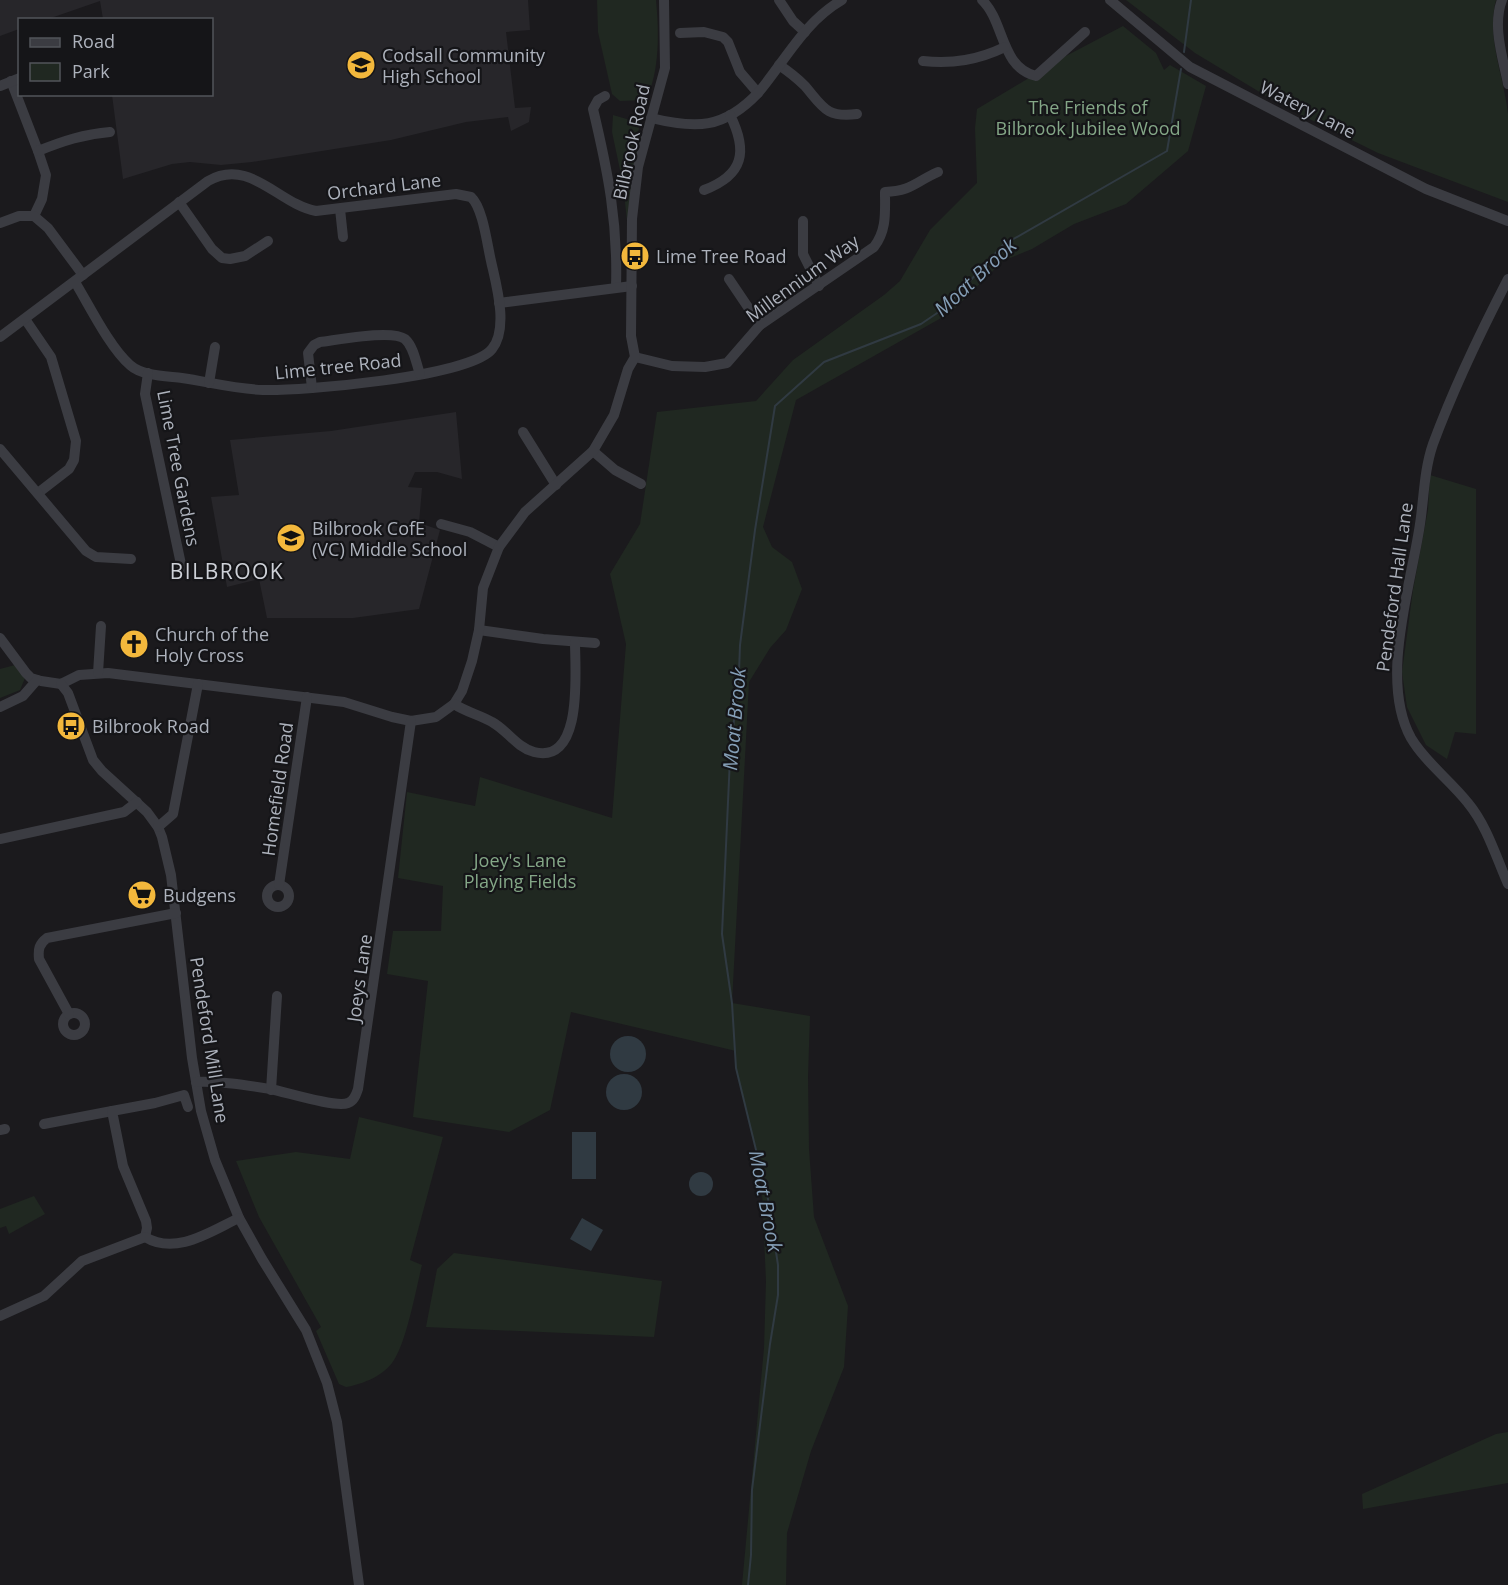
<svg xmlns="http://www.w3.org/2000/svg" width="1508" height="1585" font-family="'Open Sans',sans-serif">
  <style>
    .built { fill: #27262a }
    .green { fill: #202821 }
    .water { fill: #303a42 }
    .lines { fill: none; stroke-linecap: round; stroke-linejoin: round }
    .stream { stroke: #303a42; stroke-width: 2 }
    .minor { stroke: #3b3c42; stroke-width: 10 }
    .labels { text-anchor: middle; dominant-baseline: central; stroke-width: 4.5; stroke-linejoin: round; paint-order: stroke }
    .poi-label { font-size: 18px; fill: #adb2bc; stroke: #151518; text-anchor: start }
    .park-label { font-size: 18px; fill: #84a787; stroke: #151518 }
    .street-label { font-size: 18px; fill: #adb2bc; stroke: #151518 }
    .water-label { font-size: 20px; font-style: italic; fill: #859fb7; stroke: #151518 }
    .quarter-label { font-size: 21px; letter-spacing: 1.5px; fill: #ced1d8; stroke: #151518 }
  </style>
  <rect width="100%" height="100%" fill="#1b1a1d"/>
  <!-- built -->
  <g class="built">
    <polygon points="0,0 528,0 530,30 506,32 515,108 531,107 529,122 511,131 508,117 466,122 391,140 252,162 221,165 190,162 172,164 123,179 112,95 212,94 212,20 103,19 100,1 48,19 20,20 19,29 0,36"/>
    <polygon points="456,412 462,479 437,472 415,472 408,487 422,488 419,523 440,530 419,609 353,618 267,618 259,579 227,587 211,497 239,495 230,440 331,431"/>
  </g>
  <!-- green -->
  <g class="green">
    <path d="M597,0H656C659,32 660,70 646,100L620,101L612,94L598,32Z"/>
    <path d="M1126,0H1496C1486,38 1504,76 1508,114C1508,142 1508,173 1508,202L1378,153L1283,106L1195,53Z"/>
    <polygon points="1123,26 1156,53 1164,70 1170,65 1206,86 1188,151 1126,204 1074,224 1032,249 1003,261 950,313 796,400 763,527 772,547 792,562 802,589 786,630 770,648 749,682 732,1003 810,1016 808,1077 809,1149 814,1217 848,1306 844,1367 811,1451 787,1533 786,1585 742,1585 764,1348 766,1281 761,1170 736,1068 736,1051 571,1012 550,1110 509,1132 413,1117 428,981 387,974 393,931 441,931 443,886 398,878 407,792 475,806 480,777 612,818 626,644 610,574 640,524 657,412 756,401 793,360 884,295 900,281 930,230 977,183 975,128 977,109 1064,57"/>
    <polygon points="613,115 637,122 639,127 638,136 641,137 627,221 623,184 612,132"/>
    <polygon points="1430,475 1476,489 1476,734 1455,732 1447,759 1426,745 1407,707 1402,672 1413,590 1428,510"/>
    <polygon points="15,665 25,678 20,690 0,698 0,669"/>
    <path d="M359,1117L443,1137L410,1260L422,1265C416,1289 407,1340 394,1360C384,1376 363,1384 346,1387L339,1384L316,1331L321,1327L259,1217L236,1161L296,1152L350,1159Z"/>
    <polygon points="34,1196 45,1214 9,1234 6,1226 0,1228 0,1209"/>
    <polygon points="454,1253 662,1281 654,1337 426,1327 437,1269"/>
    <polygon points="1508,1432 1508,1483 1363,1509 1362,1494 1496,1434"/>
  </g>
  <!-- water -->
  <g class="water">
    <circle cx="628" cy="1054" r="18"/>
    <circle cx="624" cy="1092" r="18"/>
    <rect x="572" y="1132" width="24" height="47"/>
    <circle cx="701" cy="1184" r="12"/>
    <polygon points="582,1218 603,1230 591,1251 570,1239"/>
  </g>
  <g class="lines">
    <!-- stream -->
    <g class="stream">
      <polyline points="1184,52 1191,0"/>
      <polyline points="748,1585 751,1555 752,1490 770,1344 778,1295 778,1265 768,1199 736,1068 732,1003 722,934 730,758 739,672 740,645 755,530 775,406 824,362 921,324 946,307 1003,245 1167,151 1181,69"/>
    </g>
    <!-- minor -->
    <g class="minor">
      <polyline points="779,0 793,21 805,32"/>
      <path d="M982,0C1005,22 1000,67 1036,76L1085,32"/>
      <polyline points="1110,0 1190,67 1426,189 1508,221"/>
      <path d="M1502,0C1492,26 1503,58 1508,84"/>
      <polyline points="680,33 704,32 723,37 728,42 740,72 758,93"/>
      <path d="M923,61C953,64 978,60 1005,47"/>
      <path d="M779,65C788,71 797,78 805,86C823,107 826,118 857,114"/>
      <polyline points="11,81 38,151 46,175 42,199 34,216"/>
      <polyline points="0,86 20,78"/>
      <path d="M605,96L598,100L593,109C608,172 618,222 616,287"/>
      <path d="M651,118C696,129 724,129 758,93C785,61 804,22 842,0"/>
      <path d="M38,151C63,141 84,134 110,132"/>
      <path d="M704,190C744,175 748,151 730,115"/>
      <polyline points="179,202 212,249 222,258 230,259 245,256 268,241"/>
      <polyline points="340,209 343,237"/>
      <polyline points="803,221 803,254 819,286"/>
      <polyline points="0,223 19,216 34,216 48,228 83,275"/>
      <polyline points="729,279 760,325"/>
      <path d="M1508,279C1480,333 1454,387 1433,444C1424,470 1424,498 1420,524C1411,586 1379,680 1411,738C1425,762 1451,781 1468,803C1487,826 1496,857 1508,884"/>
      <polyline points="499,303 632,286"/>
      <polyline points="25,319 51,357 76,441 74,460 69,469 38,493"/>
      <path d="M0,337L208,181C250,157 278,204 316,211L456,194L471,197C483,208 487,244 491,261C496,284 509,328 492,349C470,377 302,391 263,390C235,389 209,382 182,378C166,376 142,376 130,365C110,348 89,305 75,282"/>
      <path d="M635,357L672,366L705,367L727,363L760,325L874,247C887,230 885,212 885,192C912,191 915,182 938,172"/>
      <polyline points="148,373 145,394 182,569"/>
      <polyline points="209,383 215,347"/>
      <path d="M312,388L308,353L314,345L320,342C337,340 392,329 405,339C414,347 416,363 420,374"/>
      <polyline points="523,432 556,485"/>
      <polyline points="0,449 86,551 96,557 131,559"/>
      <polyline points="593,451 615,470 641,484"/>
      <polyline points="441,524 470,532 499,547"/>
      <polyline points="479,630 543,639 595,643"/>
      <polyline points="0,638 26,673 31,678 41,681 61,684 79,675 108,673 344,702 392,717 411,721 436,717 454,704 462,691 472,661 479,630 483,588 499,547 525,512 593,451 614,415 628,369 635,357 631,336 632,219 638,167 665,68 664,0"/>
      <polyline points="98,673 101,626"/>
      <polyline points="61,684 68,693 93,760 102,771 147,812 158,827 162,837 171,875 192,1058 201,1111 215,1160 239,1218 262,1259 306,1330 327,1383 337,1422 359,1585"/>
      <path d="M454,704C466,712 480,715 492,722C507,730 516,747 534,752C584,765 575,670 575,642"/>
      <polyline points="0,707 23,696 37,680"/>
      <polyline points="158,827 173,814 198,684"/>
      <polyline points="0,839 124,812 137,802"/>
      <circle cx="278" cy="896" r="11"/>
      <polyline points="279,885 307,697"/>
      <circle cx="74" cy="1024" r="11"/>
      <path d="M69,1014L39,959C38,949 39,944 47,938L176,913"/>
      <path d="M196,1082C221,1081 245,1085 270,1089C286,1092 335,1108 348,1103C354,1101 356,1095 358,1089L411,721"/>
      <polyline points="271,1090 277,996"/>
      <polyline points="44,1124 112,1111"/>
      <polyline points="0,1130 5,1129"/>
      <polyline points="145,1237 147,1228 146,1221 123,1166 112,1111 155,1103 184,1095 188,1107"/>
      <path d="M0,1316L44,1296L82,1261L145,1237C176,1256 211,1231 239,1218"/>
    </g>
  </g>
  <!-- icons -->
  <defs>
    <g id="school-disc" transform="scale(1.5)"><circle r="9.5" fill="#f3b83c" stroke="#151518"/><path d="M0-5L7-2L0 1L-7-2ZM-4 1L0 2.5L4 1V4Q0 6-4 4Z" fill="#111"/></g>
    <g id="bus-disc" transform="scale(1.5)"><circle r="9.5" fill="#f3b83c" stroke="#151518"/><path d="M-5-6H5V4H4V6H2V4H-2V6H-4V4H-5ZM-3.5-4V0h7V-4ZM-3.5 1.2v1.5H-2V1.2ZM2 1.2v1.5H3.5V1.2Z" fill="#111"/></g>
    <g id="church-disc" transform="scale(1.5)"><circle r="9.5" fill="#f3b83c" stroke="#151518"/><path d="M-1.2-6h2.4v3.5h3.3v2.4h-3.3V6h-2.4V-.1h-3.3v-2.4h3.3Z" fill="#111"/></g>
    <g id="supermarket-disc" transform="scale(1.5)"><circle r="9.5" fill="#f3b83c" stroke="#151518"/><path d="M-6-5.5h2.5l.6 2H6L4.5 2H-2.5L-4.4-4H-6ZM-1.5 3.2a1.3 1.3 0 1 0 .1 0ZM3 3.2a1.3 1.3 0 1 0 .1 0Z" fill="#111"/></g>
  </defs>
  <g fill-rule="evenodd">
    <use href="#school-disc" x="361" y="65"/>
    <use href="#bus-disc" x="635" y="256"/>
    <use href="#school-disc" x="291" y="538"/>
    <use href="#church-disc" x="134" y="644"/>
    <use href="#bus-disc" x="71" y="726"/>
    <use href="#supermarket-disc" x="142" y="895"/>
  </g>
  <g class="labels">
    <!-- poi labels -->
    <g class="poi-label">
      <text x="382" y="55">Codsall Community<tspan x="382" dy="21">High School</tspan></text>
      <text x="656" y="256">Lime Tree Road</text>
      <text x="312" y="528">Bilbrook CofE<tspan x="312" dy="21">(VC) Middle School</tspan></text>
      <text x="155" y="634">Church of the<tspan x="155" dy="21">Holy Cross</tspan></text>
      <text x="92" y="726">Bilbrook Road</text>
      <text x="163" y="895">Budgens</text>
    </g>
    <!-- park labels -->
    <g class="park-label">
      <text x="1088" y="107">The Friends of<tspan x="1088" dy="21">Bilbrook Jubilee Wood</tspan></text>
      <text x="520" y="860">Joey's Lane<tspan x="520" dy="21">Playing Fields</tspan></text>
    </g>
    <!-- street labels -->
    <g class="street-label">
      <text transform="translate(1308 109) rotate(27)">Watery Lane</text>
      <text transform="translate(631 142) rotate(-78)">Bilbrook Road</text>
      <text transform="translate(384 186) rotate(-7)">Orchard Lane</text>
      <text transform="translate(802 278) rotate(-36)">Millennium Way</text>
      <text transform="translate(338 366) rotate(-6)">Lime tree Road</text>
      <text transform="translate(179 468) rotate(79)">Lime Tree Gardens</text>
      <text transform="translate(1394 587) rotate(-82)">Pendeford Hall Lane</text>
      <text transform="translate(277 789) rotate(-82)">Homefield Road</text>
      <text transform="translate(359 978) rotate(-82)">Joeys Lane</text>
      <text transform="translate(210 1040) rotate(81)">Pendeford Mill Lane</text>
    </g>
    <!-- water labels -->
    <g class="water-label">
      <text transform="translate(975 277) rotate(-43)">Moat Brook</text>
      <text transform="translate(734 719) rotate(-85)">Moat Brook</text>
      <text transform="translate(766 1201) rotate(79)">Moat Brook</text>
    </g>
    <!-- quarter labels -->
    <g class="quarter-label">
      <text x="227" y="571">BILBROOK</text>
    </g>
  </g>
  <!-- legend -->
  <rect x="18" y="18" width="195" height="78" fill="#151518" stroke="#52545a" stroke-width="1.5"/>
  <rect x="30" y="38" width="30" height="9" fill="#3b3c42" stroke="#52545a" stroke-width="1.5"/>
  <text x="72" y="48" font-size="18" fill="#adb2bc">Road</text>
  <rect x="30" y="63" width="30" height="18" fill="#202821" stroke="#52545a" stroke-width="1.5"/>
  <text x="72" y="78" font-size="18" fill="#adb2bc">Park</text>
</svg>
